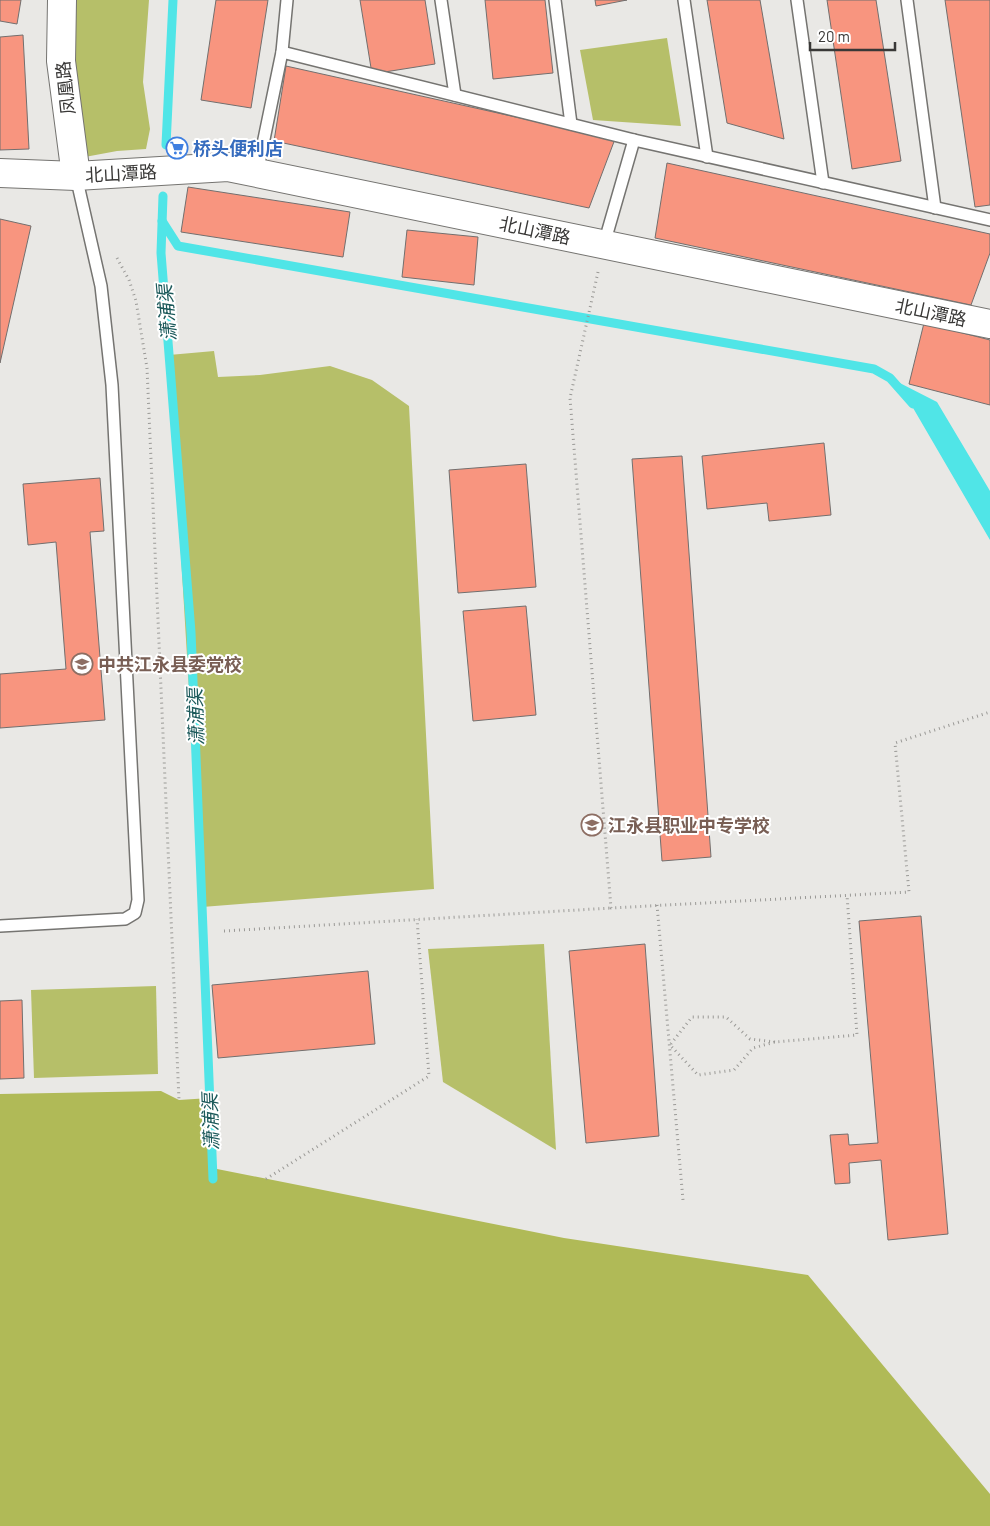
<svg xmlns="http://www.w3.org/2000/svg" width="990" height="1526" font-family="Barlow,'Noto Sans SC',sans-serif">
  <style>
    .green { fill: #b6bf69 }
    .forest { fill: #b0ba57 }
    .water { fill: #50e5e7 }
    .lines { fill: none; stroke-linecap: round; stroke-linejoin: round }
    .stream { stroke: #50e5e7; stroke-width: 9 }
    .building { fill: #f8957f; stroke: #726f6e }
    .service-casing { stroke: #757471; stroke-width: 14 }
    .secondary-casing { stroke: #757471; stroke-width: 30 }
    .path { stroke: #9a9996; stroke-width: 3; stroke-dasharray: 1 4; stroke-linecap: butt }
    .service { stroke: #fff; stroke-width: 11 }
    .secondary { stroke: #fff; stroke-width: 28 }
    .labels { text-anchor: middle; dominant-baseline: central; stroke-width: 4; stroke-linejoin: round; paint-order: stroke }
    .street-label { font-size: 18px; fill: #393837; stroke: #fff }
    .shop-label { font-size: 18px; font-weight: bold; fill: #366cbe; stroke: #fff; text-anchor: start }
    .education-label { font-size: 18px; font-weight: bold; fill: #785e54; stroke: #fff; text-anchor: start }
    .water-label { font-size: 19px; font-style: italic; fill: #1b595a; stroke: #fff }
  </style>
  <rect width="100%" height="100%" fill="#e9e8e5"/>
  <!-- green -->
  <g class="green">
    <polygon points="71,0 149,0 143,82 150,129 146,149 117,151 74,159"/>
    <polygon points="667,38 681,126 593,120 580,50"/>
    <polygon points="214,351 218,377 260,375 330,366 372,380 409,406 434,889 202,907 169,355"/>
    <polygon points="544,944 556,1150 443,1082 428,949"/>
    <polygon points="156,986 158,1074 34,1078 31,990"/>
  </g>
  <!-- forest -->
  <polygon class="forest" points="161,1091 179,1100 210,1098 212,1168 564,1238 808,1275 990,1494 990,1526 0,1526 0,1094"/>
  <!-- water -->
  <polygon class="water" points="890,378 937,402 990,491 990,540 909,401 910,398"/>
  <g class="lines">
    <!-- stream -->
    <g class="stream">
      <polyline points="166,145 173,0"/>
      <polyline points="163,196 161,253 191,632 213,1179"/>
      <polyline points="162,221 178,246 874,369 890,378 913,404"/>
    </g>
  </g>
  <!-- building -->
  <g class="building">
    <polygon points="0,0 21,0 17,24 0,21"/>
    <polygon points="216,0 268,0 251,108 201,100"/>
    <polygon points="360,0 425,0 435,64 372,74"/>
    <polygon points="485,0 545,0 553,73 493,79"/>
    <polygon points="595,0 627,0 596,6"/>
    <polygon points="707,0 760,0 784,139 727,123"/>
    <polygon points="827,0 876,0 901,161 852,169"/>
    <polygon points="945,0 990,0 990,205 975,207"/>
    <polygon points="23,35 29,149 0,150 0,37"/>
    <polygon points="286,66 615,139 589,208 274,141"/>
    <polygon points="667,163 990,234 990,253 971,305 655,238"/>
    <polygon points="188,187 350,212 343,257 181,232"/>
    <polygon points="0,219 31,226 0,363"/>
    <polygon points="407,230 478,237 474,285 402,277"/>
    <polygon points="924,323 990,340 990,405 909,384"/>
    <polygon points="824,443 831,515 769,521 767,503 707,509 702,456"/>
    <polygon points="682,456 711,857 662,861 632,459"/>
    <polygon points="526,464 536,587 458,593 449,470"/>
    <polygon points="100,478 104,531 90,532 105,720 0,728 0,674 66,669 56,542 28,545 23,484"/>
    <polygon points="526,606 536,715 473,721 463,611"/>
    <polygon points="921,916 948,1234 888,1240 881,1160 849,1163 850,1183 835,1184 830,1135 848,1134 849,1145 878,1143 859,921"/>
    <polygon points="645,944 659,1136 586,1143 569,951"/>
    <polygon points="368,971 375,1044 218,1058 212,985"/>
    <polygon points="22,1000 24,1078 0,1079 0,1001"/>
  </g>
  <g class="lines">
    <!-- service casing -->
    <g class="service-casing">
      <g id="service">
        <polyline points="441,0 455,95"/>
        <polyline points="555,0 571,124"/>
        <polyline points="684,0 707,157"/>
        <polyline points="797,0 823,183"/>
        <polyline points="907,0 935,208"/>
        <polyline points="282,52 287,0"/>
        <polyline points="257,173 282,52 634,140"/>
        <polyline points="604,244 634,140 990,220"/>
        <polyline points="0,926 125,919 135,913 138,900 112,385 101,286 76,176"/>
      </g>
    </g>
    <!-- secondary casing -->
    <g class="secondary-casing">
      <g id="secondary">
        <polyline points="62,0 61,61 76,176"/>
        <polyline points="0,173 76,176 228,167 990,324"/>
      </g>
    </g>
    <!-- path -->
    <g class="path">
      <polyline points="117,258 129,280 136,301 147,368 179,1100"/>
      <polyline points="598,272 570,398 611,908 909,892 895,743 990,712"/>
      <polyline points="657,905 683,1200"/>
      <polyline points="224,931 611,908"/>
      <polyline points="775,1042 750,1039 726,1017 692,1017 670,1045 698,1075 734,1070 753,1048 775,1042 857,1035 847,895"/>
      <polyline points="266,1179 429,1076 417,919"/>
    </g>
    <!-- service -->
    <use href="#service" class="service"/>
    <!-- secondary -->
    <use href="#secondary" class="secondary"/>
  </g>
  <!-- icons -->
  <defs>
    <g id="supermarket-ring" transform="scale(1.125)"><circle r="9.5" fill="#fff" stroke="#3f7fe0" stroke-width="1.5"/><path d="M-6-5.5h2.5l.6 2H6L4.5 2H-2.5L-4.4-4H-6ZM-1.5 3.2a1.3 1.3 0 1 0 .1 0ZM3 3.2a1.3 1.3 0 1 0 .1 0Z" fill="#3f7fe0"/></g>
    <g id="school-ring" transform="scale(1.125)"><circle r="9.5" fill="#fff" stroke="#8d6e63" stroke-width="1.5"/><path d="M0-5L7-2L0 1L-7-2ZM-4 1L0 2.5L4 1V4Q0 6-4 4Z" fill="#8d6e63"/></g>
  </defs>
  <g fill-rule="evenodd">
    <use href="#supermarket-ring" x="177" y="148"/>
    <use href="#school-ring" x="82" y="664"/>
    <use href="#school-ring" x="592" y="825"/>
  </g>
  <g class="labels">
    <!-- street labels -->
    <g class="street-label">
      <text transform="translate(65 88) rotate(-96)">凤凰路</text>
      <text transform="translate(121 173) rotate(-3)">北山潭路</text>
      <text transform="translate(535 230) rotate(12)">北山潭路</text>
      <text transform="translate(931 312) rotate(12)">北山潭路</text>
    </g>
    <!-- shop labels -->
    <g class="shop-label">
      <text x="193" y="148">桥头便利店</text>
    </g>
    <!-- education labels -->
    <g class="education-label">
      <text x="98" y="664">中共江永县委党校</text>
      <text x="608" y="825">江永县职业中专学校</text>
    </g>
    <!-- water labels -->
    <g class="water-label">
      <text transform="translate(166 313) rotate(-95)">潇浦渠</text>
      <text transform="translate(195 717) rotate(-92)">潇浦渠</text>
      <text transform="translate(210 1122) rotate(-92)">潇浦渠</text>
    </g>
  </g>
  <!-- scale -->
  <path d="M810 42v8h85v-8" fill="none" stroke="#393837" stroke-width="2.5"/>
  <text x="818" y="42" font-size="15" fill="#393837" stroke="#ffffff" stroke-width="4" paint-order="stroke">20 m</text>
</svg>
